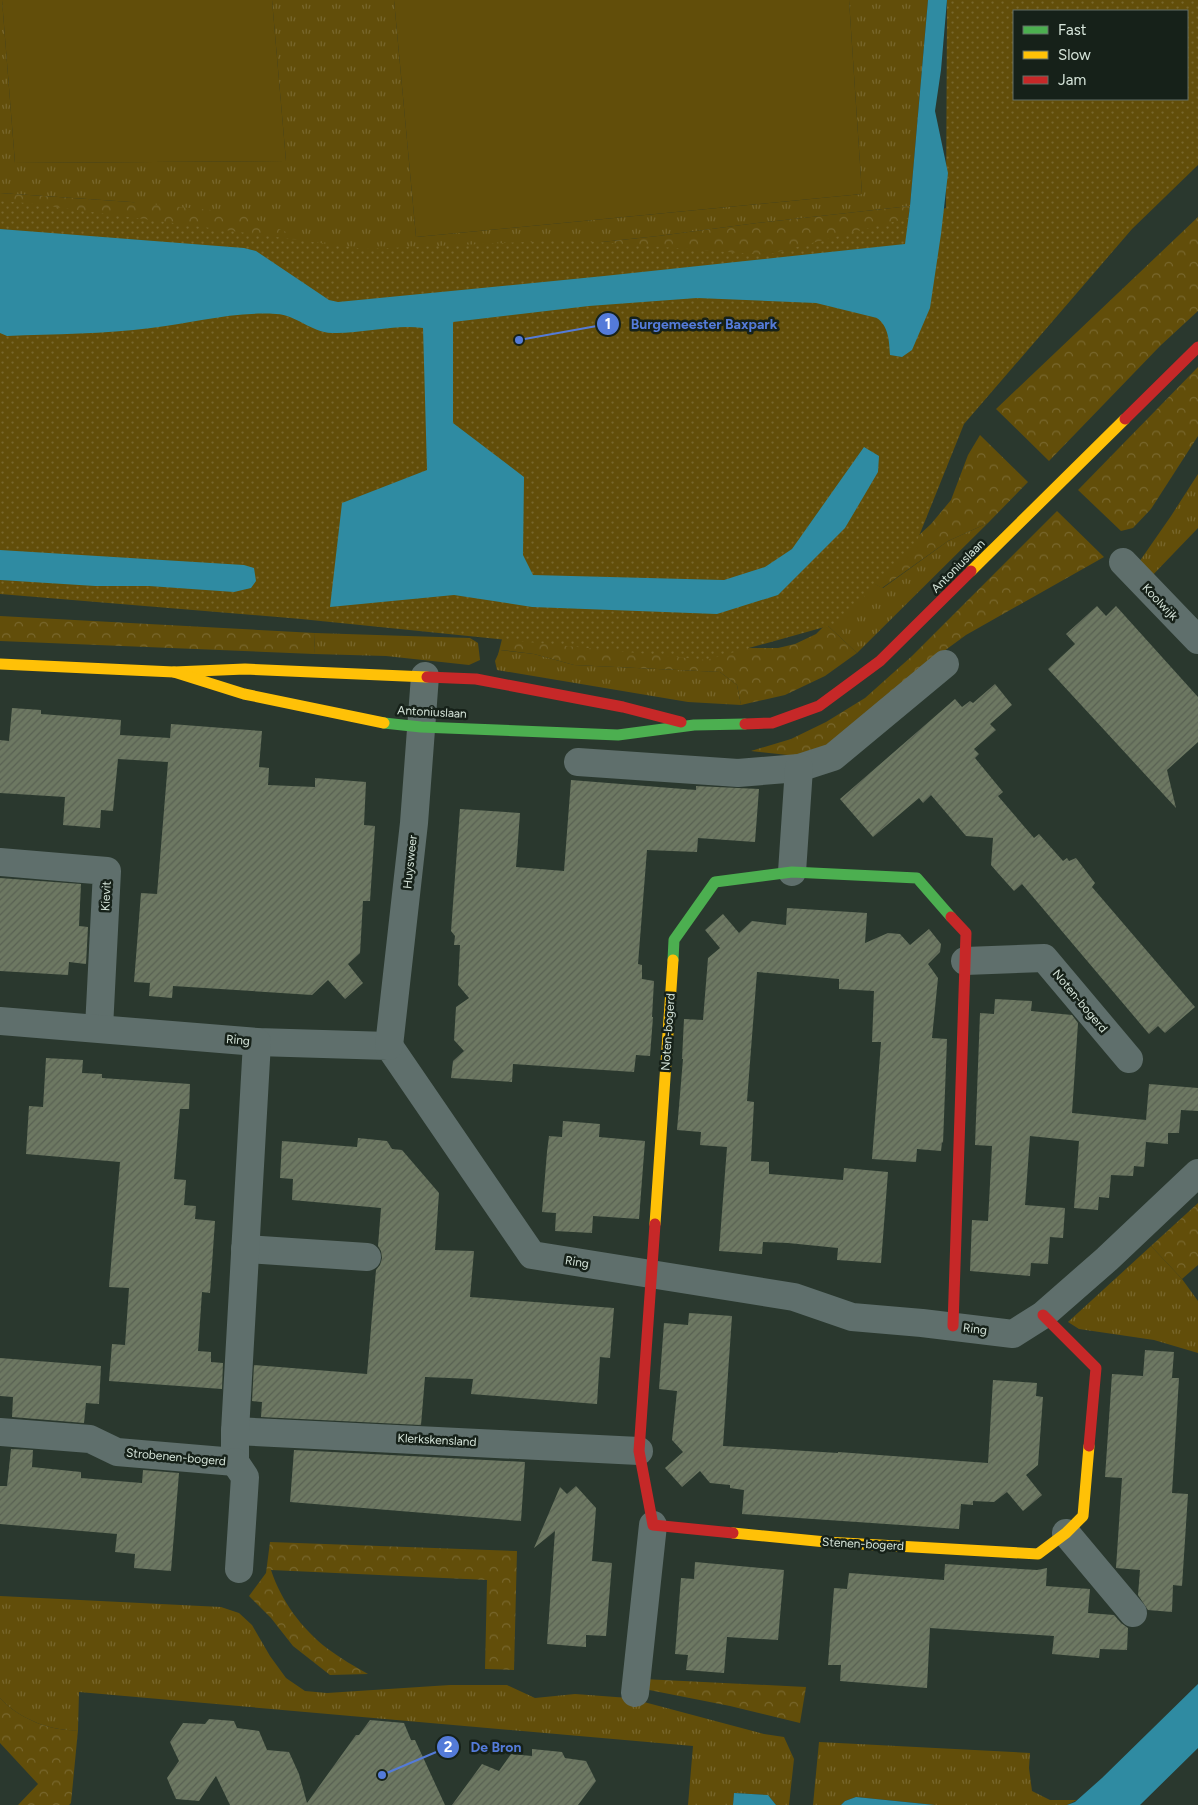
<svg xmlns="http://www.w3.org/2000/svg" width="1198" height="1805" font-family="Figtree,sans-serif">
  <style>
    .grass { fill: url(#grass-tufts) }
    .forest { fill: url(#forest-crowns) }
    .park { fill: url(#park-dots); fill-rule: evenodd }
    .pitch { fill: #624e0a }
    .water { fill: #2f8ba2 }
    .building { fill: url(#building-hatch) }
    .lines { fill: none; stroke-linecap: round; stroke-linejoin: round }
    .street { stroke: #5f6f6c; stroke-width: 28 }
    .fast { stroke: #4caf50; stroke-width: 11 }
    .slow { stroke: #ffc107; stroke-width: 11 }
    .jam { stroke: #c62828; stroke-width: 11 }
    .labels { text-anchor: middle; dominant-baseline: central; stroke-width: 5; stroke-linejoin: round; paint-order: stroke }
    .street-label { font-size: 12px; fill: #d6e5da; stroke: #162119 }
    .leader { fill: none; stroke: #547bd9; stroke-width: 2 }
    .callout-dot { fill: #547bd9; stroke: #162119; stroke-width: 2 }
    .mark-label { font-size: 15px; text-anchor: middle; font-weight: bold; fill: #fff }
    .callout-label { font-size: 14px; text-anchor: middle; font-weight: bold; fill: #547bd9; stroke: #162119; stroke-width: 5; stroke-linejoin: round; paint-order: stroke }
  </style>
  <defs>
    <pattern id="grass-tufts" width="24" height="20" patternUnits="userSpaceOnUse" patternTransform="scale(1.25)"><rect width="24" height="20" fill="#624e0a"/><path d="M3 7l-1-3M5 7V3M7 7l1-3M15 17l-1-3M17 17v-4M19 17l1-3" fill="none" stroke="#78672d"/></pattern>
    <pattern id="forest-crowns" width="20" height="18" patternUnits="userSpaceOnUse" patternTransform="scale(1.25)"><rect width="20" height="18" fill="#624e0a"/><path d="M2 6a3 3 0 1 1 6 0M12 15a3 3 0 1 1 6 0" fill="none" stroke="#78672d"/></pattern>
    <pattern id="park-dots" width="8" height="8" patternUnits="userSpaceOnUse" patternTransform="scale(1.25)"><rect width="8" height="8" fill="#624e0a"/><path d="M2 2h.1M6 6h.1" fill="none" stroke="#78672d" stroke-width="1.8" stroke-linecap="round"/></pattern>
    <pattern id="building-hatch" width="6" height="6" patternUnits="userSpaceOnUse" patternTransform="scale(1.25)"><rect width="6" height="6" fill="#6d7862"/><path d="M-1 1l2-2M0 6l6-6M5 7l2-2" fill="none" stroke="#596153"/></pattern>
  </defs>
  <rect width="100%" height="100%" fill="#2a382e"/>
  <!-- grass -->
  <g class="grass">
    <polygon points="0,0 2,0 15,163 286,161 272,0 394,0 416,237 862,194 849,0 928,0 910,206 757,223 658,236 397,264 131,202 0,193"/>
    <polygon points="1198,474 1198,528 1147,581 1137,565 1171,516"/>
    <polygon points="988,523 857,653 826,624 869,581 883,588 948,541"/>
    <polygon points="315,633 470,638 478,643 480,660 469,665 386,656 314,654"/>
    <polygon points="500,650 534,654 574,665 720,672 737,685 741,705 688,702 497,670 495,661"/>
    <polygon points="1151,1246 1182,1279 1198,1301 1198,1353 1154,1340 1079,1329 1068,1322"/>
    <path d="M0,1596L221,1607L239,1613L252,1625L270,1656L286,1678L305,1691L327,1693L450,1685H507L535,1698L575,1694L629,1698L764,1734L784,1737L794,1759L789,1805H776L768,1795L734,1793L733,1805H688L693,1746L79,1692L78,1730C51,1732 18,1718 0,1698Z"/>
    <polygon points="819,1742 1030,1753 1029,1768 1032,1791 1050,1800 1077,1800 1067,1805 935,1805 856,1797 845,1801 841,1805 813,1805"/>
  </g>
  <!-- forest -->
  <g class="forest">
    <polygon points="0,193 131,202 240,213 364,264 397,264 658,236 757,223 910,206 905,244 604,276 338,302 329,300 256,251 244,248 0,229"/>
    <polygon points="1198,217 1198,311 1160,346 1049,461 996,409"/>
    <polygon points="1198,367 1198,436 1151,509 1133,528 1121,531 1078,490"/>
    <polygon points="980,435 1028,482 988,523 948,541 882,588 869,581 931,524 951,500 968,455"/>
    <polygon points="1057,511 1104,557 966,635 925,665 825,759 751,751 791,739 826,722 865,698 912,656"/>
    <polygon points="0,616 315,633 314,654 0,641"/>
    <polygon points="826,624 857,653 825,676 785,695 741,705 737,685 720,672 574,665 534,654 501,650 498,655 502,639 704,648 778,648 795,644 816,634"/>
    <polygon points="1198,1203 1198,1265 1182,1279 1151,1246"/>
    <path d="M270,1542L517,1551L514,1670L485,1669L487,1580L271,1570C281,1601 302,1629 328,1649C340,1658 354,1666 368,1674L330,1675L293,1646L271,1618L249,1596L266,1573Z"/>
    <polygon points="643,1679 806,1687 800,1723 730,1706 644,1689"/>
    <path d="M0,1698C18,1718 51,1732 78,1730L71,1803L69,1805H18L38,1784L0,1743Z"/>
  </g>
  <!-- park -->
  <path class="park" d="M947,0H1198V165L1132,229L964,424L917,541L839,623L706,660L301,619L0,594V201L26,203L365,249L571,240L766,255L946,208ZM1014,11H1187V99H1014Z"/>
  <!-- pitch -->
  <g class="pitch">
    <polygon points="2,0 272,0 286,161 15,163"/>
    <polygon points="394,0 849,0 862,194 416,237"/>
  </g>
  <!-- water -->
  <g class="water">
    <path d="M928,0H947L941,70L935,111L948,173L941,234L930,308L912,350L902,357L890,355C889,341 889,327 877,318L816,303L697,298L589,306L453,322V423L524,477L523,555L533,575L724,580L765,567L792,549L864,447L879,456L878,472L845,528L778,595L717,614L532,607L454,595L330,607L342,503L427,470L423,328C393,324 363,334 332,333C310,332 297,315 276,314C235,311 192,323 151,328C105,334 54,334 7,336L0,333V229L244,248L256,251L329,300L338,302L604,276L905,244L910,206Z"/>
    <polygon points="0,550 244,565 254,568 256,581 251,588 234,592 149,586 95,586 0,580"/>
    <polygon points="1198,1684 1198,1748 1140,1805 1067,1805 1075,1802 1102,1778"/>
    <polygon points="734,1793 768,1795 776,1805 733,1805"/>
    <polygon points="856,1797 935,1805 841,1805 845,1801"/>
  </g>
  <!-- building -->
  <g class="building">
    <polygon points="1097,606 1106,616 1116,606 1198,697 1198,742 1167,770 1176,808 1048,669 1075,644 1066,634"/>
    <polygon points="995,684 1012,705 990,724 996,730 974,749 979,754 975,758 1003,792 998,796 1034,838 1039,834 1063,861 1067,858 1069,861 1076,858 1095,883 1092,887 1195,1007 1165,1033 1158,1026 1149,1034 1022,884 1014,891 997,872 991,865 993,838 966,836 931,795 923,803 919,798 873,837 840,799 955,699 962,707 970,701 973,703"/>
    <polygon points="12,708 41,710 41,714 121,720 120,735 170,738 171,724 262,731 259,767 269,768 268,785 315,787 315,778 366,782 364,825 375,826 370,901 363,901 360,953 348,964 363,983 345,999 328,980 312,995 173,986 172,998 149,996 150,983 134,982 141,893 157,894 168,762 118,759 113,811 101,810 100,828 63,825 65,797 0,793 0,740 9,741"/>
    <polygon points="571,780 696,790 696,786 759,789 755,842 698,838 697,852 647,850 638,964 642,965 642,979 654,981 652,1017 653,1017 650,1056 636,1055 634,1072 513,1064 512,1082 451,1078 453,1061 464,1051 454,1040 456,1007 469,998 458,985 460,945 454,945 455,936 451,931 460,809 520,813 516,867 564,871"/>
    <polygon points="0,878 81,884 79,926 88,927 86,964 69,962 68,975 0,971"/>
    <polygon points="787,908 867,913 865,943 888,933 900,934 910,945 929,929 941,944 940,952 928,964 938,978 932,1038 947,1039 943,1143 942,1142 941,1151 917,1149 916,1162 872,1159 881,1042 872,1042 874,991 839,989 839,979 757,972 747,1101 754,1102 751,1161 769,1162 769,1174 819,1178 843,1180 844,1168 888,1172 881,1263 837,1260 838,1248 788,1243 763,1242 762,1254 719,1251 727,1147 700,1145 701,1132 677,1130 683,1059 682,1059 684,1019 703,1020 708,958 720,948 705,930 723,914 739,933 752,921 786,925"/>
    <polygon points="995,999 1032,1001 1031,1011 1072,1015 1078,1023 1072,1113 1146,1120 1149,1084 1198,1088 1198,1111 1181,1110 1179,1133 1168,1133 1168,1144 1146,1142 1144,1167 1134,1166 1133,1176 1111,1175 1109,1198 1099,1197 1098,1210 1074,1208 1079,1141 1030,1136 1025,1205 1065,1208 1063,1238 1050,1237 1048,1264 1031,1263 1030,1276 970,1271 972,1220 988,1221 992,1146 975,1145 980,1013 994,1014"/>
    <polygon points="46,1058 83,1060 82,1073 102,1074 102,1078 190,1084 189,1109 180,1109 174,1179 186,1180 184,1205 196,1206 195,1219 215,1221 210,1293 202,1292 198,1351 211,1352 211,1362 223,1363 222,1389 109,1381 112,1344 125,1345 129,1288 109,1287 120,1162 26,1154 29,1106 43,1107"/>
    <polygon points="563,1121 600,1124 599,1137 645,1141 639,1219 593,1216 592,1233 555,1231 556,1213 542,1212 547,1152 549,1136 562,1137"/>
    <polygon points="358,1138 387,1141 392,1149 402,1150 439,1193 435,1250 474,1251 470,1297 614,1308 610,1358 600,1357 597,1404 471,1394 473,1379 425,1377 421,1425 261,1417 262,1402 252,1401 254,1365 367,1374 376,1270 380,1265 382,1258 381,1251 378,1246 381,1208 292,1200 293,1179 280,1178 282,1141 357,1147"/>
    <polygon points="689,1313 732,1316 723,1446 838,1453 838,1452 988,1463 993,1380 1037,1383 1036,1396 1043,1397 1038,1465 1026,1475 1042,1495 1023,1511 1007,1492 994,1502 973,1501 973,1505 961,1504 959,1529 742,1514 744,1490 730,1488 730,1485 710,1483 700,1471 682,1487 665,1468 683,1452 672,1440 677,1391 659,1389 664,1323 688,1325"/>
    <polygon points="1145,1350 1174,1352 1172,1378 1179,1378 1172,1493 1188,1494 1182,1586 1173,1585 1172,1612 1148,1610 1138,1595 1140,1570 1116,1568 1122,1478 1105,1477 1112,1374 1143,1376"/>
    <polygon points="0,1358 101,1366 99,1404 86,1403 84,1423 12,1417 13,1397 0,1396"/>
    <polygon points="11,1449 33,1450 32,1467 81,1472 81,1478 142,1483 143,1470 179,1473 171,1571 134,1568 135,1554 115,1552 117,1534 0,1524 0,1486 7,1486"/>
    <polygon points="294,1450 525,1462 521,1521 290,1502"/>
    <polygon points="576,1486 596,1508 592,1561 612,1563 606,1636 586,1635 586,1647 547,1644 555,1531 534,1548 560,1487 567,1494"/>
    <polygon points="695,1562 784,1570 778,1640 727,1637 724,1673 686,1670 688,1655 675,1654 681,1578 694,1579"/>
    <polygon points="945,1564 1037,1570 1047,1568 1046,1586 1090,1589 1088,1613 1114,1615 1121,1623 1128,1628 1127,1650 1100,1649 1099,1658 1052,1654 1054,1636 930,1628 927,1688 840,1681 841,1665 828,1665 834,1588 847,1589 849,1573 944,1580"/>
    <polygon points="209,1719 234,1721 237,1728 259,1731 267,1750 289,1752 299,1774 307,1803 356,1735 359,1735 370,1720 404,1723 411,1740 415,1740 445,1805 230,1805 216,1776 199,1801 176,1799 167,1778 179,1761 170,1742 183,1723 205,1724"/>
    <polygon points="532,1749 562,1752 565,1758 586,1761 596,1781 578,1805 452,1805 482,1764 499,1771 511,1754 532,1756"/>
  </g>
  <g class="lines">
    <!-- street -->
    <g class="street">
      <polyline points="1123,562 1198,640"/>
      <polyline points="578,762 738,773 799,768 833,757 945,664"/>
      <polyline points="0,862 107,871 99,1028"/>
      <polyline points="792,872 799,768"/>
      <polyline points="965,961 1044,958 1129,1059"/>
      <polyline points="0,1021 257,1042 389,1046 532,1255 794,1297 852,1317 922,1323 1013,1334 1043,1315 1107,1259 1198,1173"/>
      <polyline points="389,1046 414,823 425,676"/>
      <polyline points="245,1249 367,1257"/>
      <polyline points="235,1431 639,1451"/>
      <polyline points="0,1432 90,1439 117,1452 235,1462 235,1431 257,1042"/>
      <polyline points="235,1462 245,1477 239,1569"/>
      <polyline points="1066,1533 1133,1613"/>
      <polyline points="635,1693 653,1525"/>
    </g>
    <!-- fast -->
    <g class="fast">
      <polyline points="384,723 421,727 618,735 694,725 745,724"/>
      <polyline points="673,960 674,940 715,882 792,872 917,878 951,917"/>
    </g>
    <!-- slow -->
    <g class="slow">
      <polyline points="971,571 1125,419"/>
      <polyline points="0,664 174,672 245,669 427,677"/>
      <polyline points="174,672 244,694 384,723"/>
      <polyline points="655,1224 673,960"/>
      <polyline points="733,1533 826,1542 1038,1554 1066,1533 1083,1516 1089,1446"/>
    </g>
    <!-- jam -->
    <g class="jam">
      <polyline points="1125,419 1198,347"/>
      <polyline points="427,677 476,679 623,707 681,722"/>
      <polyline points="745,724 772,723 819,706 880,661 971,571"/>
      <polyline points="951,917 966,933 953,1326"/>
      <polyline points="655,1224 639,1451 653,1525 733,1533"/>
      <polyline points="1043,1315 1096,1368 1089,1446"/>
    </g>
  </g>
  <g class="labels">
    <!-- street labels -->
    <g class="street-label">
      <text transform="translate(958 566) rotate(-45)">Antoniuslaan</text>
      <text transform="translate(1160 602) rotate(46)">Koolwijk</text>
      <text transform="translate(432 712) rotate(3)">Antoniuslaan</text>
      <text transform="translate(410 862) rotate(-84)">Huysweer</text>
      <text transform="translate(106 896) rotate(-87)">Kievit</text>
      <text transform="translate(1080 1001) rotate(50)">Noten-bogerd</text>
      <text transform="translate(668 1032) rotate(-86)">Noten-bogerd</text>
      <text transform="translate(238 1040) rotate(5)">Ring</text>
      <text transform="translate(577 1262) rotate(9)">Ring</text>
      <text transform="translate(975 1329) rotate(7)">Ring</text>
      <text transform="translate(437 1440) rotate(3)">Klerkskensland</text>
      <text transform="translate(176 1457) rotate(5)">Strobenen-bogerd</text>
      <text transform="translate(863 1544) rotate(3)">Stenen-bogerd</text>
    </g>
  </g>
  <!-- callouts -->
  <path class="leader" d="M519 340L608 324M382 1775L448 1747"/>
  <g class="callout-dot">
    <circle cx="519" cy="340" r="5"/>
    <circle cx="382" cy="1775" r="5"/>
    <circle cx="608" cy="324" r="12"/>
    <circle cx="448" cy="1747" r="12"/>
  </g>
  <g class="mark-label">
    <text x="608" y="329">1</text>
    <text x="448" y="1752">2</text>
  </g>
  <g class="callout-label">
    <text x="704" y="329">Burgemeester Baxpark</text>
    <text x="496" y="1752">De Bron</text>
  </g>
  <!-- legend -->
  <rect x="1013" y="10" width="175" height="90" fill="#162119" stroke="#636f66"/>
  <rect x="1023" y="26" width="25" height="8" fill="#4caf50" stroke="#636f66"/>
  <text x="1058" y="35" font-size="15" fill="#d6e5da">Fast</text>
  <rect x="1023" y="51" width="25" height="8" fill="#ffc107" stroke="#636f66"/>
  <text x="1058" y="60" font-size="15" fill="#d6e5da">Slow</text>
  <rect x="1023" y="76" width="25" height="8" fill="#c62828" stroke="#636f66"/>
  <text x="1058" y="85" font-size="15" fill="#d6e5da">Jam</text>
</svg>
